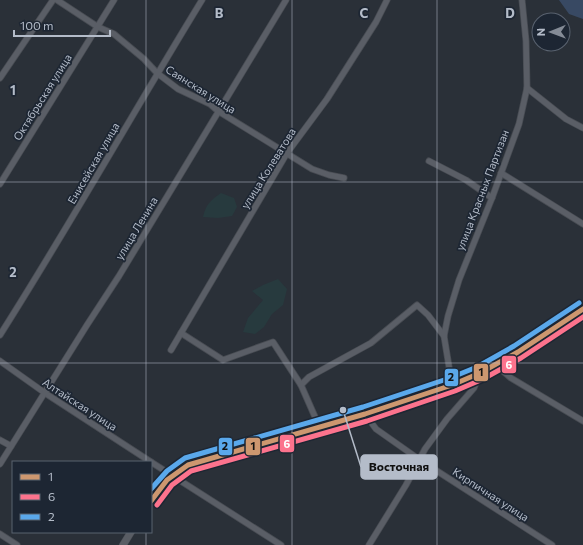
<svg xmlns="http://www.w3.org/2000/svg" width="583" height="545" font-family="Commissioner,sans-serif">
  <style>
    .green { fill: #273a3e }
    .water { fill: #384963 }
    .lines { fill: none; stroke-linecap: round; stroke-linejoin: round }
    .street-casing { stroke: #484c53; stroke-width: 7 }
    .secondary-casing { stroke: #484c53; stroke-width: 8 }
    .street { stroke: #5a5e66; stroke-width: 5.5 }
    .secondary { stroke: #595d64; stroke-width: 7 }
    .bus-1-casing { stroke: #1d2633; stroke-width: 8 }
    .bus-2-casing { stroke: #1d2633; stroke-width: 8 }
    .bus-3-casing { stroke: #1d2633; stroke-width: 8 }
    .bus-1 { stroke: #cd976f; stroke-width: 5 }
    .bus-2 { stroke: #fc738d; stroke-width: 5 }
    .bus-3 { stroke: #5aa8eb; stroke-width: 5 }
    .grid { fill: none; stroke: #b4bcc9; stroke-width: 1; stroke-opacity: 0.55 }
    .labels { text-anchor: middle; dominant-baseline: central; stroke-width: 3.5; stroke-linejoin: round; paint-order: stroke }
    .street-label { font-size: 11px; fill: #b4bcc9; stroke: #1d2633 }
    .grid-label { font-size: 13px; text-anchor: middle; font-weight: bold; fill: #b4bcc9; stroke: #1d2633; stroke-width: 3.5; stroke-linejoin: round; paint-order: stroke }
    .leader { fill: none; stroke: #b4bcc9; stroke-width: 1.5 }
    .callout-dot { fill: #b4bcc9; stroke: #1d2633; stroke-width: 1.5 }
    .callout { fill: #b4bcc9; stroke: #b4bcc9; stroke-width: 1.5 }
    .callout-label { font-size: 12px; text-anchor: middle; font-weight: bold; fill: #111 }
    .line-badge { stroke: #1d2633; stroke-width: 1.5 }
    .badge-label { font-size: 11px; text-anchor: middle; font-weight: bold; fill: #fff }
    .pale-badge-label { font-size: 11px; text-anchor: middle; font-weight: bold; fill: #111 }
  </style>
  <rect width="100%" height="100%" fill="#2a3038"/>
  <!-- green -->
  <g class="green">
    <path d="M221,193L234,198L237,207L232,216L218,218L203,217C206,204 210,201 221,193Z"/>
    <polygon points="278,279 287,289 283,305 272,314 264,327 255,334 243,332 248,318 263,300 252,291 263,285"/>
  </g>
  <!-- water -->
  <polygon class="water" points="559,0 583,0 583,19 569,14"/>
  <g class="lines">
    <!-- street casing -->
    <g class="street-casing">
      <g id="street">
        <polyline points="57,0 98,27 114,34 144,59 157,73 178,89 210,104 218,111 312,169 329,175 344,178"/>
        <polyline points="0,78 53,0"/>
        <polyline points="527,88 566,119 583,128"/>
        <polyline points="429,161 466,180 492,198"/>
        <polyline points="501,173 583,224"/>
        <polyline points="0,184 114,0"/>
        <polyline points="576,314 583,319"/>
        <polyline points="181,333 223,360 273,342 301,385 319,426"/>
        <path d="M0,335C70,225 134,111 202,0"/>
        <polyline points="171,350 287,153 327,99 376,22 387,0"/>
        <polyline points="0,361 45,393 151,462"/>
        <polyline points="496,365 511,378 583,421"/>
        <polyline points="301,385 309,377 371,343 417,305 428,315 444,336"/>
        <polyline points="452,385 444,336 448,316 459,280 492,198 519,124 527,88 526,41 522,0"/>
        <polyline points="365,414 376,429 420,460 552,545"/>
        <polyline points="0,440 11,446"/>
        <polyline points="151,462 281,545"/>
        <polyline points="0,464 87,325 119,276 286,0"/>
        <polyline points="0,534 17,545"/>
        <polyline points="369,545 406,485 425,449 447,419 474,388 480,373"/>
      </g>
    </g>
    <!-- secondary casing -->
    <g class="secondary-casing">
      <g id="secondary">
        <path d="M151,501C162,484 171,475 188,465L365,414L452,385L480,373L518,352L583,309"/>
        <polyline points="123,545 131,532"/>
      </g>
    </g>
    <!-- street -->
    <use href="#street" class="street"/>
    <!-- secondary -->
    <use href="#secondary" class="secondary"/>
    <!-- bus-1 casing -->
    <g class="bus-1-casing">
      <polyline id="bus-1" points="151,501 167,480 188,465 365,414 452,385 480,373 518,352 583,309"/>
    </g>
    <!-- bus-2 casing -->
    <g class="bus-2-casing">
      <polyline id="bus-2" points="157,505 172,485 191,471 367,421 455,391 483,379 521,358 583,317"/>
    </g>
    <!-- bus-3 casing -->
    <g class="bus-3-casing">
      <polyline id="bus-3" points="151,489 167,471 185,458 363,407 450,378 477,367 514,346 579,303"/>
    </g>
    <!-- bus-1 -->
    <use href="#bus-1" class="bus-1"/>
    <!-- bus-2 -->
    <use href="#bus-2" class="bus-2"/>
    <!-- bus-3 -->
    <use href="#bus-3" class="bus-3"/>
  </g>
  <!-- grid -->
  <path class="grid" d="M146,0V462M292,0V545M437,0V545M0,182H583M0,363H583M146,532V545"/>
  <g class="labels">
    <!-- street labels -->
    <g class="street-label">
      <text transform="translate(201 89) rotate(32)">Саянская улица</text>
      <text transform="translate(42 97) rotate(-58)">Октябрьская улица</text>
      <text transform="translate(93 163) rotate(-60)">Енисейская улица</text>
      <text transform="translate(268 168) rotate(-58)">улица Колеватова</text>
      <text transform="translate(482 190) rotate(-69)">улица Красных Партизан</text>
      <text transform="translate(136 228) rotate(-59)">улица Ленина</text>
      <text transform="translate(80 404) rotate(33)">Алтайская улица</text>
      <text transform="translate(491 494) rotate(33)">Кирпичная улица</text>
    </g>
  </g>
  <g class="grid-label">
    <text x="219" y="18">B</text>
    <text x="364" y="18">C</text>
    <text x="510" y="18">D</text>
    <text x="13" y="95">1</text>
    <text x="13" y="277">2</text>
  </g>
  <!-- callouts -->
  <path class="leader" d="M343 410L361 467"/>
  <circle class="callout-dot" cx="343" cy="410" r="4"/>
  <rect class="callout" x="361" y="455" width="76" height="24" rx="4"/>
  <g class="callout-label">
    <text x="399" y="471">Восточная</text>
  </g>
  <g class="line-badge">
    <rect x="501" y="355" width="16" height="19" rx="4" fill="#fc738d"/>
    <rect x="473" y="363" width="16" height="19" rx="4" fill="#cd976f"/>
    <rect x="444" y="368" width="15" height="19" rx="4" fill="#5aa8eb"/>
    <rect x="279" y="434" width="16" height="19" rx="4" fill="#fc738d"/>
    <rect x="245" y="437" width="16" height="19" rx="4" fill="#cd976f"/>
    <rect x="218" y="437" width="15" height="19" rx="4" fill="#5aa8eb"/>
  </g>
  <g class="badge-label">
    <text x="509" y="369">6</text>
    <text x="287" y="448">6</text>
  </g>
  <g class="pale-badge-label">
    <text x="481" y="376">1</text>
    <text x="451" y="381">2</text>
    <text x="253" y="450">1</text>
    <text x="225" y="450">2</text>
  </g>
  <!-- legend -->
  <rect x="12" y="461" width="140" height="72" fill="#1d2633" stroke="#59626f"/>
  <rect x="20" y="474" width="20" height="6" fill="#cd976f" stroke="#59626f"/>
  <text x="48" y="481" font-size="12" fill="#b4bcc9">1</text>
  <rect x="20" y="494" width="20" height="6" fill="#fc738d" stroke="#59626f"/>
  <text x="48" y="501" font-size="12" fill="#b4bcc9">6</text>
  <rect x="20" y="514" width="20" height="6" fill="#5aa8eb" stroke="#59626f"/>
  <text x="48" y="521" font-size="12" fill="#b4bcc9">2</text>
  <!-- north arrow -->
  <g transform="translate(551 32) rotate(269)"><circle r="19" fill="#1d2633" stroke="#59626f"/>
  <path d="M0-3L7 15L0 10L-7 15Z" fill="#848b96"/>
  <text y="-6" font-size="11" font-weight="bold" text-anchor="middle" fill="#b4bcc9">N</text>
  </g>
  <!-- scale -->
  <path d="M14 30v6h96v-6" fill="none" stroke="#b4bcc9" stroke-width="2"/>
  <text x="20" y="30" font-size="12" fill="#b4bcc9" stroke="#1d2633" stroke-width="3" paint-order="stroke">100 m</text>
</svg>
